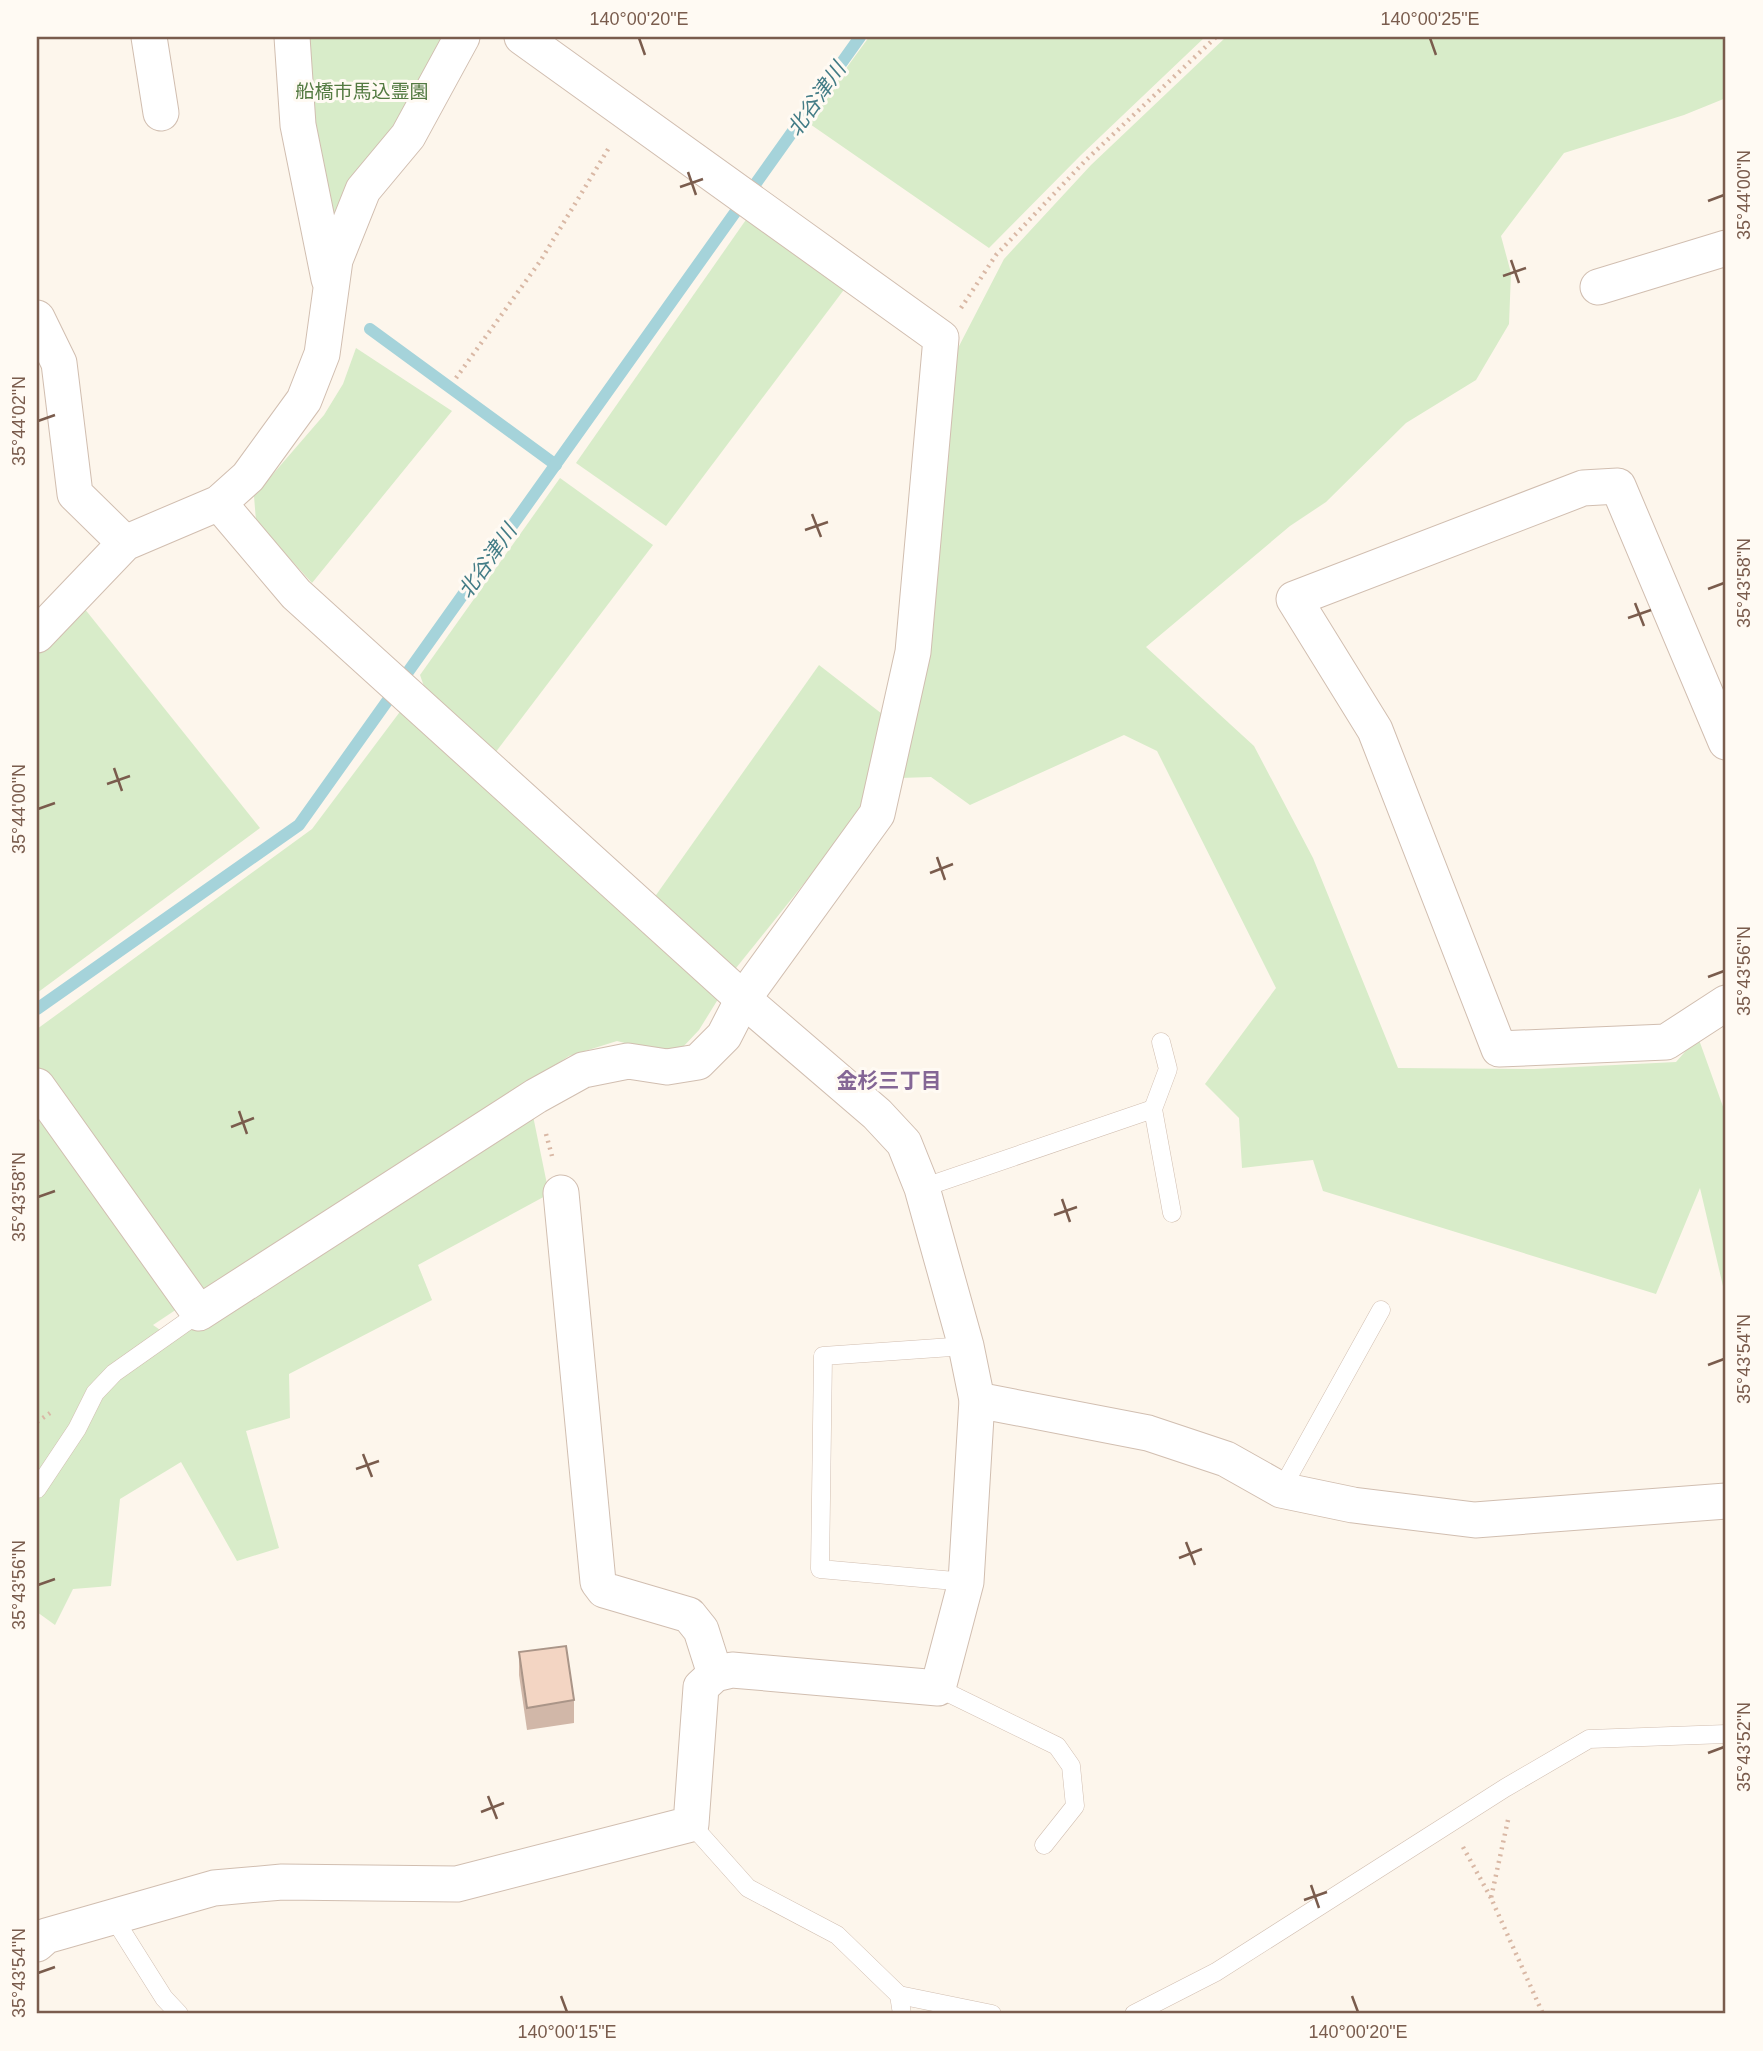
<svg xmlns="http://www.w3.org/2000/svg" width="1763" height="2051" font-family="Arial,'Noto Sans JP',sans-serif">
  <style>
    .green { fill: #d8ecc9 }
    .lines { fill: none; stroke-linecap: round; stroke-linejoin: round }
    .stream { stroke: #a5d3da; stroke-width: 12 }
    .lane-casing { stroke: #d1beb0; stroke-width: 19 }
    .street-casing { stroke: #d1beb0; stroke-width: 37 }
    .path { stroke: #d9b8a5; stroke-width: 4.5; stroke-dasharray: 2 5; stroke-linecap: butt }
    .lane { stroke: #fff; stroke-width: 18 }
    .street { stroke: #fff; stroke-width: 35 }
    .wall { fill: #d1b7a8 }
    .building { fill: #f3d5c3; stroke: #aa9588; stroke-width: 2 }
    .ticks { fill: none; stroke: #7a5c4d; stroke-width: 2.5 }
    .labels { text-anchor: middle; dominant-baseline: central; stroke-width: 6; stroke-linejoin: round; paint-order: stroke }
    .park-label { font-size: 19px; fill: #537a41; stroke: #fffaf3 }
    .water-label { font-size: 21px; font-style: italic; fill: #437c86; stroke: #fffaf3 }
    .neighbourhood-label { font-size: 21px; font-weight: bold; fill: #846695; stroke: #fffaf3 }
    .neatline { fill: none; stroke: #7a5c4d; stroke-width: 2.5 }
    .ticks-label { font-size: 18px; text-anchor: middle; fill: #7a5c4d }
  </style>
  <rect width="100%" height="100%" fill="#fdf6ec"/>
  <!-- green -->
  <g class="green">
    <polygon points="298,37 449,37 328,242"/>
    <polygon points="869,37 1205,37 1081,155 989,248 807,122"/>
    <polygon points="1226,37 1726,37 1726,98 1684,115 1564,153 1501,236 1511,273 1509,324 1476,380 1406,423 1326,502 1290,526 1146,647 1254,746 1313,858 1398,1068 1534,1069 1676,1062 1698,1037 1726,1115 1726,1299 1700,1188 1656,1294 1323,1191 1313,1160 1242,1168 1239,1118 1205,1084 1276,988 1157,751 1124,735 970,805 931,777 900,778 957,350 1004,259 1091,165"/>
    <polygon points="750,214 849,283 666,526 576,463"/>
    <polygon points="356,348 452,411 312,583 256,521 254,496 324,415 343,384"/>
    <polygon points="560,478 653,545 492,757 427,695 420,675"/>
    <polygon points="84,608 260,828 37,993 37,654"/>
    <polygon points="819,665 886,717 867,805 732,973 649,905"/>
    <polygon points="405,705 720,996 699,1030 682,1048 652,1050 617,1041 569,1056 320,1220 199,1293 37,1067 37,1029 312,829"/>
    <polygon points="531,1106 549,1194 418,1265 432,1300 289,1374 290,1418 246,1431 279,1548 237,1561 181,1462 120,1499 111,1586 73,1589 55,1625 37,1612 37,1114 180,1307 153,1325 173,1339"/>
  </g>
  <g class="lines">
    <!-- stream -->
    <g class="stream">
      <polyline points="370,329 556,465"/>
      <polyline points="37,1009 299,825 860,37"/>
    </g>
    <!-- lane casing -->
    <g class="lane-casing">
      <g id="lane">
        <polyline points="1161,1042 1168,1069 1153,1109 1172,1213"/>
        <polyline points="922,1188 1153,1109"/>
        <polyline points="37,1489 77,1429 95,1393 114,1373 199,1313"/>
        <polyline points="1281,1490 1381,1310"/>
        <polyline points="966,1582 820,1569 823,1356 966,1346"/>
        <polyline points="938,1688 1057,1746 1071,1766 1075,1806 1044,1845"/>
        <polyline points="691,1824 748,1888 837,1935 899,1995 902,2014"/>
        <polyline points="113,1917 164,1998 179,2014"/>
        <polyline points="899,1995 992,2014"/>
        <polyline points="1134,2014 1216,1972 1505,1788 1589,1739 1726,1734"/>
      </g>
    </g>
    <!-- street casing -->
    <g class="street-casing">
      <g id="street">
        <polyline points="149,37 161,113"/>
        <polyline points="292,37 298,125 329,279"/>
        <polyline points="1598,287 1726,248"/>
        <polyline points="37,318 59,363 75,494 125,543"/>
        <polyline points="37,635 125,543 219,503 248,477 304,400 322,354 335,260 363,190 408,136 462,37"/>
        <polyline points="1726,742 1618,486 1583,488 1294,599 1375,730 1499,1049 1666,1042 1726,1003"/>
        <polyline points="37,1086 199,1313 536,1096 583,1070 628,1061 667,1067 698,1062 724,1036 743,999 877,814 913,652 941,338 522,37"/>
        <polyline points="561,1193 598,1582 604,1590 689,1615 701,1630 715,1674"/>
        <polyline points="977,1400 1148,1433 1226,1459 1281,1490 1353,1505 1475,1520 1726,1501"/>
        <polyline points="37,1944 46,1936 214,1888 282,1882 457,1884 691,1824 701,1687 715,1674 732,1670 938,1688 966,1582 977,1400 966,1346 922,1188 904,1143 877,1114 743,999 296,594 219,503"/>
      </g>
    </g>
    <!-- path -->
    <g class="path">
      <polyline points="961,308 996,255 1086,160 1216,37"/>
      <polyline points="456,378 541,260 610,146"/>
      <polyline points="546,1134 552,1156"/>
      <polyline points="37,1422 50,1413"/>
      <polyline points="1508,1820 1491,1898 1543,2014"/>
      <polyline points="1463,1847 1491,1898"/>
    </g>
    <!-- lane -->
    <use href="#lane" class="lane"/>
    <!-- street -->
    <use href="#street" class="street"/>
  </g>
  <!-- wall -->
  <polygon class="wall" points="519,1652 574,1700 574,1723 527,1730 519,1675"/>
  <!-- building -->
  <polygon class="building" points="566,1646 574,1700 527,1708 519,1652"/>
  <!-- ticks -->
  <path class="ticks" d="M639,38L645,55M1430,38L1436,55M688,172L696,195M680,187L703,179M1708,201L1724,195M1511,260L1519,283M1503,276L1526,268M38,421L55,415M812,514L821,537M805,530L828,522M1708,589L1724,583M1635,603L1644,626M1628,618L1651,610M114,768L122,791M107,784L130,776M38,809L55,803M937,857L945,880M930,873L953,864M1708,977L1724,971M239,1111L247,1134M231,1127L254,1118M38,1197L55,1191M1062,1199L1070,1222M1054,1215L1077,1207M1708,1365L1724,1359M363,1454L372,1477M356,1469L379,1461M1186,1542L1195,1565M1179,1558L1202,1549M38,1585L55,1579M1708,1753L1724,1747M488,1796L497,1819M481,1812L504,1803M1311,1885L1319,1908M1304,1900L1327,1892M38,1973L55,1967M561,1996L567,2012M1352,1996L1358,2012"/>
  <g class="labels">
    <!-- park labels -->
    <g class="park-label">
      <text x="362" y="91">船橋市馬込霊園</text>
    </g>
    <!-- water labels -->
    <g class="water-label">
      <text transform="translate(816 99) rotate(-55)">北谷津川</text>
      <text transform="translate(487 561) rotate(-55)">北谷津川</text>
    </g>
    <!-- neighbourhood labels -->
    <g class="neighbourhood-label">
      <text x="889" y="1080">金杉三丁目</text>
    </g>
  </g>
  <!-- border -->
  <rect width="1763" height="2051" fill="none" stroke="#fffaf3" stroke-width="77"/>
  <rect x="38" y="38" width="1686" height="1974" class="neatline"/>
  <g class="ticks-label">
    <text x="639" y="25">140°00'20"E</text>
    <text x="1430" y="25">140°00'25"E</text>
    <text transform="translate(1744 195) rotate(-90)" y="6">35°44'00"N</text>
    <text transform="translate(19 421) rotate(-90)" y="6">35°44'02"N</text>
    <text transform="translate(1744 583) rotate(-90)" y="6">35°43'58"N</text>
    <text transform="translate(19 809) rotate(-90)" y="6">35°44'00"N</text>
    <text transform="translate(1744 971) rotate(-90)" y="6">35°43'56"N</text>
    <text transform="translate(19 1197) rotate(-90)" y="6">35°43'58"N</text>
    <text transform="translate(1744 1359) rotate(-90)" y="6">35°43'54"N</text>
    <text transform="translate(19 1585) rotate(-90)" y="6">35°43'56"N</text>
    <text transform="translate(1744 1747) rotate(-90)" y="6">35°43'52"N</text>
    <text transform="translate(19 1973) rotate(-90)" y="6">35°43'54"N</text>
    <text x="567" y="2038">140°00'15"E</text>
    <text x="1358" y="2038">140°00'20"E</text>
  </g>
</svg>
